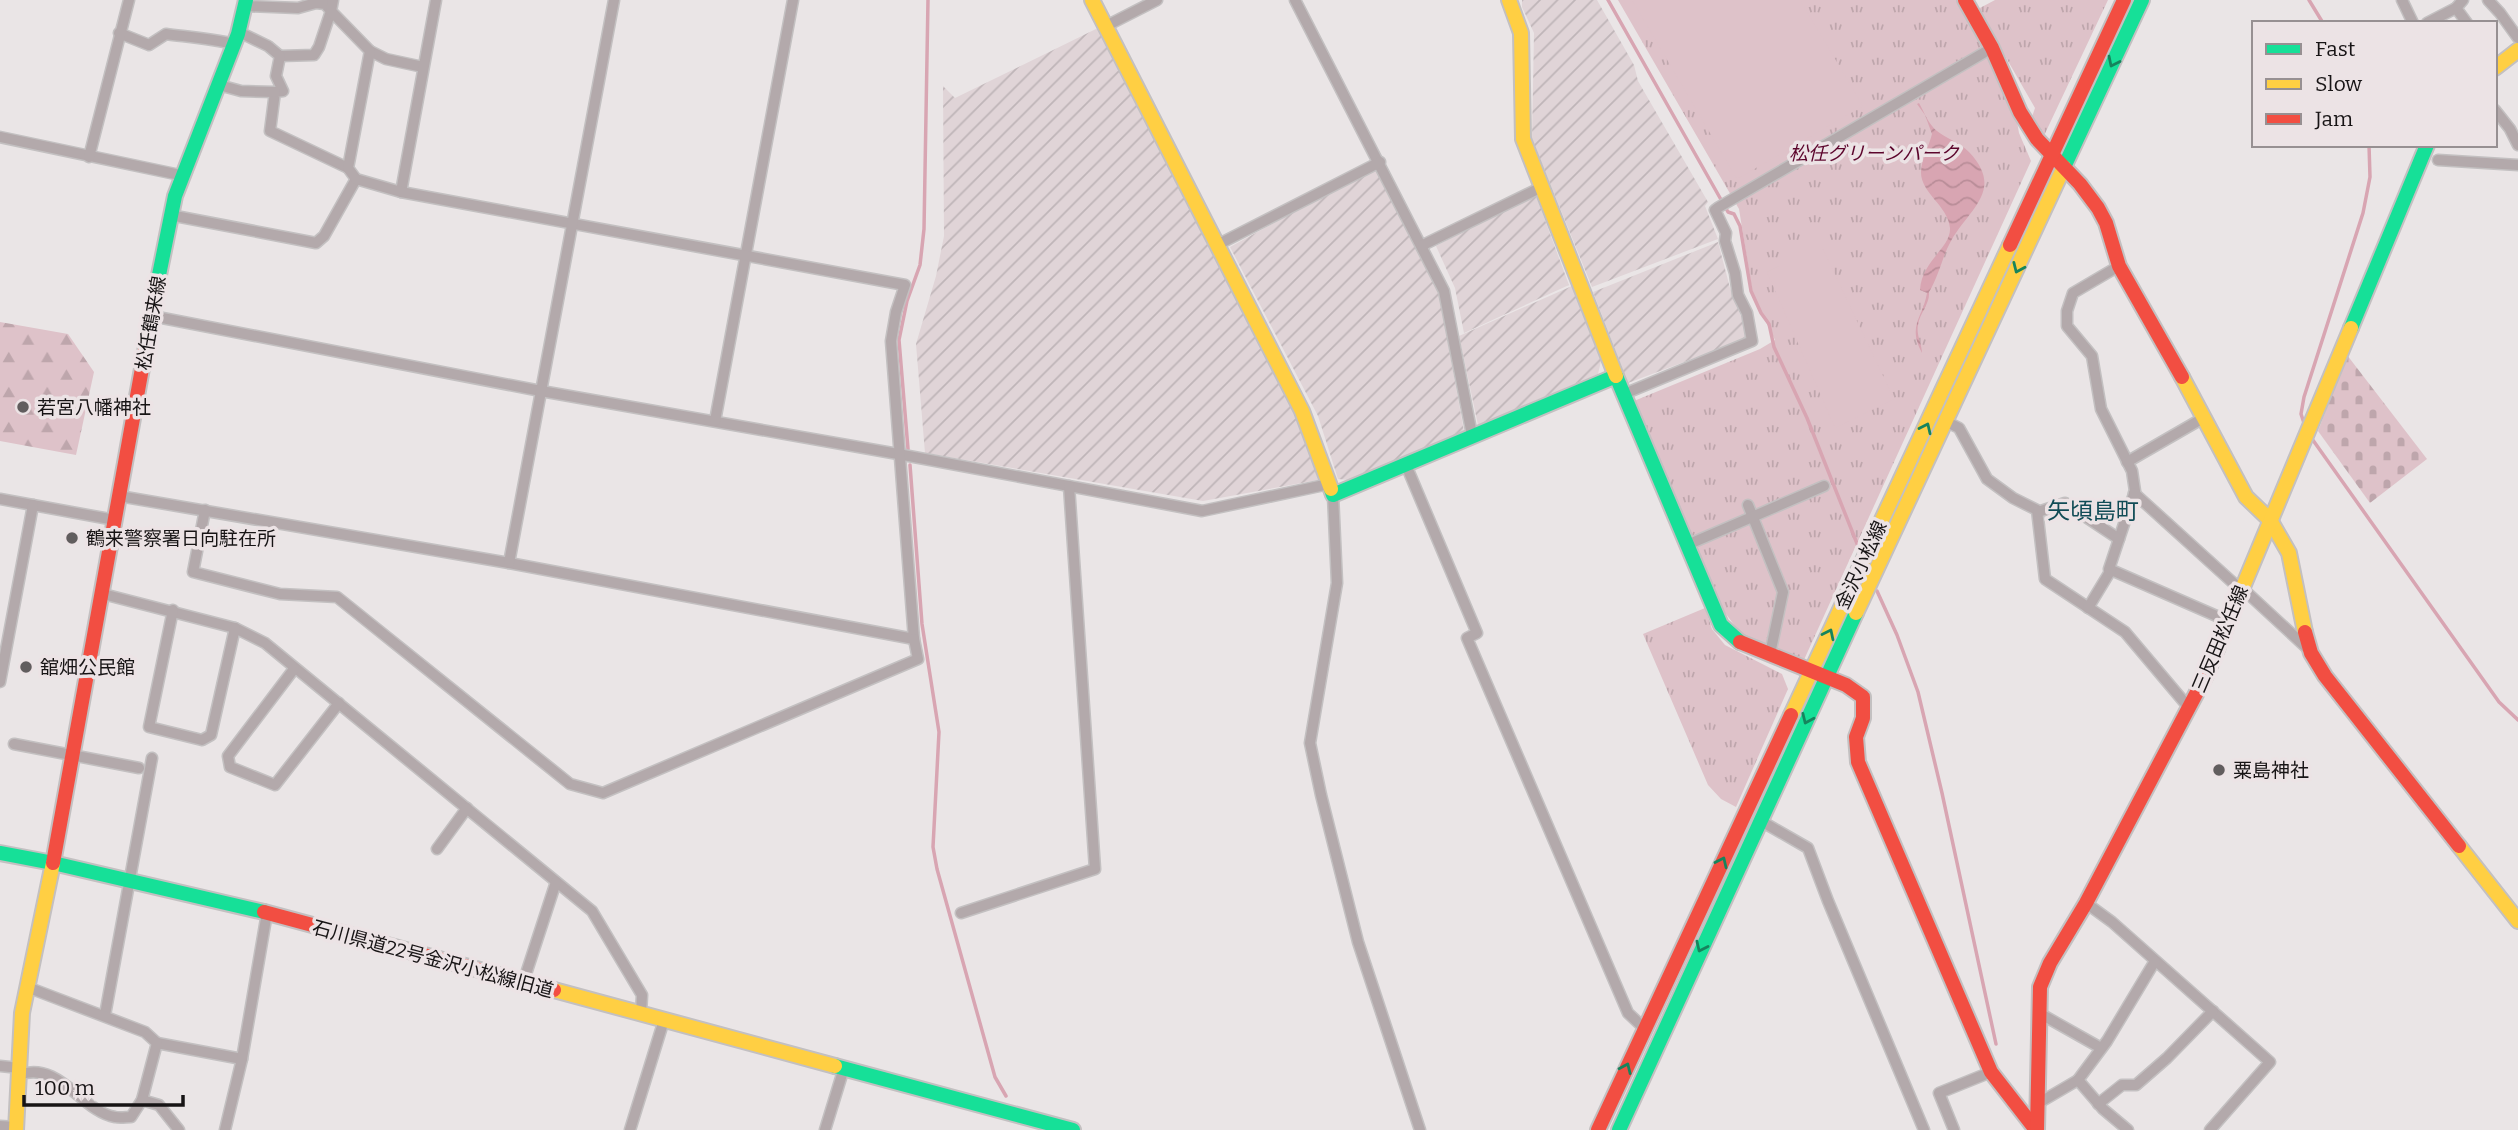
<svg xmlns="http://www.w3.org/2000/svg" width="2518" height="1130" font-family="Bitter,'Noto Sans JP',serif">
  <style>
    .industrial { fill: url(#industrial-furrows) }
    .grass { fill: url(#grass-tufts) }
    .forest { fill: url(#forest-firs) }
    .cemetery { fill: url(#cemetery-stones) }
    .pitch { fill: #dec2c9 }
    .water { fill: url(#water-waves) }
    .lines { fill: none; stroke-linecap: round; stroke-linejoin: round }
    .stream { stroke: #d8a5b2; stroke-width: 3.5 }
    .street-casing { stroke: #c3c0c1; stroke-width: 13 }
    .fast-casing { stroke: #c3c0c1; stroke-width: 18 }
    .slow-casing { stroke: #c3c0c1; stroke-width: 18 }
    .jam-casing { stroke: #c3c0c1; stroke-width: 18 }
    .street { stroke: #b3a9ab; stroke-width: 10 }
    .fast { stroke: #16e098; stroke-width: 14 }
    .slow { stroke: #ffcf43; stroke-width: 14 }
    .jam { stroke: #f24e42; stroke-width: 14 }
    .oneway { stroke: #16845d }
    .poi-dot { fill: #615d5e; stroke: #ece3e5; stroke-width: 2.5 }
    .labels { text-anchor: middle; dominant-baseline: central; stroke-width: 7; stroke-linejoin: round; paint-order: stroke }
    .park-label { font-size: 19px; font-style: italic; fill: #5c052c; stroke: #ece3e5 }
    .street-label { font-size: 19px; fill: #171415; stroke: #ece3e5 }
    .poi-label { font-size: 19px; fill: #171415; stroke: #ece3e5; text-anchor: start }
    .quarter-label { font-size: 23px; fill: #114c56; stroke: #ece3e5 }
  </style>
  <defs>
    <pattern id="industrial-furrows" width="10" height="10" patternUnits="userSpaceOnUse" patternTransform="scale(1.75)"><rect width="10" height="10" fill="#e0d4d7"/><path d="M-1 1l2-2M0 10L10 0M9 11l2-2" fill="none" stroke="#bfb5b8"/></pattern>
    <pattern id="grass-tufts" width="24" height="20" patternUnits="userSpaceOnUse" patternTransform="scale(1.75)"><rect width="24" height="20" fill="#dec2c9"/><path d="M3 7l-1-3M5 7V3M7 7l1-3M15 17l-1-3M17 17v-4M19 17l1-3" fill="none" stroke="#bea6ac"/></pattern>
    <pattern id="forest-firs" width="22" height="20" patternUnits="userSpaceOnUse" patternTransform="scale(1.75)"><rect width="22" height="20" fill="#dec2c9"/><path d="M5 1l3.5 6h-7zM16 11l3.5 6h-7z" fill="#bea6ac"/></pattern>
    <pattern id="cemetery-stones" width="16" height="16" patternUnits="userSpaceOnUse" patternTransform="scale(1.75)"><rect width="16" height="16" fill="#dec2c9"/><path d="M2 7V4a2 2 0 0 1 4 0v3zM10 15v-3a2 2 0 0 1 4 0v3z" fill="#bea6ac"/></pattern>
    <pattern id="water-waves" width="16" height="10" patternUnits="userSpaceOnUse" patternTransform="scale(1.75)"><rect width="16" height="10" fill="#d8a5b2"/><path d="M0 5q4-4 8 0t8 0" fill="none" stroke="#b98d98"/></pattern>
  </defs>
  <rect width="100%" height="100%" fill="#eae5e6"/>
  <!-- industrial -->
  <g class="industrial">
    <polygon points="1522,0 1597,0 1634,65 1638,81 1708,202 1705,206 1718,239 1592,287 1532,139 1534,33 1522,7"/>
    <polygon points="1098,28 1303,426 1318,480 1203,501 925,453 916,344 936,276 944,236 943,86 955,98"/>
    <polygon points="1373,169 1378,171 1439,294 1464,431 1348,480 1338,479 1318,416 1230,247"/>
    <polygon points="1535,193 1569,285 1464,333 1455,288 1436,246"/>
    <polygon points="1718,242 1730,288 1747,332 1743,340 1628,383 1593,292"/>
    <polygon points="1572,286 1601,361 1598,374 1478,425 1459,336"/>
  </g>
  <!-- grass -->
  <g class="grass">
    <polygon points="1618,0 1957,0 2014,104 2019,133 2031,161 1803,662 1743,637 1723,610 1634,401 1760,349 1775,340 1753,296 1739,209"/>
    <polygon points="1995,0 2108,0 2041,142 2032,117 2035,108 1978,9"/>
    <polygon points="1705,608 1712,629 1725,645 1782,674 1788,689 1736,807 1721,799 1708,785 1643,634"/>
  </g>
  <!-- forest -->
  <polygon class="forest" points="0,322 68,334 94,372 76,455 0,441"/>
  <!-- cemetery -->
  <polygon class="cemetery" points="2347,355 2427,459 2370,503 2318,431"/>
  <!-- pitch -->
  <g class="pitch">
    <polygon points="1632,0 1800,0 1863,106 1737,179"/>
    <polygon points="1821,245 1894,399 1835,428 1767,272"/>
  </g>
  <!-- water -->
  <path class="water" d="M1919,103C1924,112 1929,125 1937,131C1947,139 1959,142 1969,152C2005,190 1969,209 1951,241C1942,257 1939,276 1929,292C1930,304 1920,312 1918,325C1916,335 1922,344 1922,353C1907,325 1923,318 1927,293L1920,290C1922,260 1951,248 1950,228C1948,205 1920,193 1921,171C1922,158 1929,146 1932,134L1925,115L1917,104Z"/>
  <g class="lines">
    <!-- stream -->
    <g class="stream">
      <polyline points="1608,0 1728,212 1734,214 1740,226 1751,291 1761,313 1769,324 1774,347 1807,418 1858,546"/>
      <polyline points="2309,0 2323,23"/>
      <polyline points="2305,426 2301,414 2304,397 2363,213 2370,177 2369,145"/>
      <polyline points="2310,436 2499,702 2518,720"/>
      <polyline points="908,449 899,340 907,301 920,265 924,229 928,0"/>
      <polyline points="910,465 922,624 939,732 933,847 937,869 995,1077 1006,1096"/>
      <polyline points="1877,591 1897,635 1918,692 1942,793 1996,1044"/>
    </g>
    <!-- street casing -->
    <g class="street-casing">
      <g id="street">
        <polyline points="1295,0 1444,291 1472,435"/>
        <polyline points="2402,0 2413,23"/>
        <polyline points="2488,0 2500,13 2518,38"/>
        <polyline points="245,6 298,8 316,3 325,4 331,11 319,47 314,55 280,56"/>
        <polyline points="2456,8 2467,23"/>
        <polyline points="2427,23 2456,8 2463,0"/>
        <polyline points="1106,26 1157,0"/>
        <polyline points="239,32 268,46 280,56 276,76 283,91 275,92 270,131 348,168"/>
        <path d="M119,33L149,45L166,34C189,37 212,39 234,44"/>
        <polyline points="370,51 386,59 423,67"/>
        <polyline points="219,85 241,91 275,92"/>
        <polyline points="2495,110 2510,129 2518,145"/>
        <polyline points="0,137 180,175"/>
        <polyline points="89,157 129,0"/>
        <polyline points="2438,160 2518,165"/>
        <polyline points="401,192 436,0"/>
        <polyline points="170,215 316,243 324,236 356,179"/>
        <polyline points="1217,245 1380,162"/>
        <polyline points="1423,245 1542,187"/>
        <polyline points="2119,266 2073,293 2067,311 2067,326 2092,356 2101,409 2132,471 2135,491 2109,569 2228,621"/>
        <polyline points="152,316 541,391 898,454 1202,511 1329,484"/>
        <polyline points="1624,394 1752,341 1747,313 1738,295 1735,273 1725,241 1726,233 1715,210 1719,207 1992,48"/>
        <polyline points="715,421 793,0"/>
        <polyline points="1945,421 1959,428 1987,479 2013,498 2037,510 2045,579 2125,632 2190,709"/>
        <polyline points="2127,462 2205,417"/>
        <polyline points="1406,465 1477,633 1467,638 1628,1013 1644,1028"/>
        <polyline points="2134,493 2241,590"/>
        <polyline points="1333,495 1337,583 1310,743 1321,795 1358,942 1420,1130"/>
        <polyline points="119,496 509,563 914,639 891,341 896,312 905,285 401,192 356,179 348,168 370,51 331,11 333,0"/>
        <polyline points="0,499 115,520"/>
        <polyline points="1748,505 1783,592 1770,654"/>
        <polyline points="205,510 193,572 280,594 337,597 570,784 603,793 918,659 914,639"/>
        <polyline points="2038,512 2065,503 2119,539"/>
        <polyline points="1687,545 1824,486"/>
        <polyline points="509,563 614,0"/>
        <polyline points="2242,588 2308,649"/>
        <polyline points="103,594 235,628 265,643 592,911 642,995 641,1014"/>
        <polyline points="2088,608 2111,570"/>
        <polyline points="173,610 149,727 202,740 211,735 235,628"/>
        <polyline points="294,669 228,756 230,767 275,785 339,703"/>
        <polyline points="0,682 33,505"/>
        <polyline points="14,744 139,768"/>
        <polyline points="1761,821 1808,848 1828,901 1924,1130"/>
        <polyline points="437,849 467,808"/>
        <polyline points="2086,903 2112,922 2270,1062 2210,1130"/>
        <polyline points="961,913 1095,869 1069,486"/>
        <polyline points="523,983 556,882"/>
        <polyline points="2039,1013 2101,1048"/>
        <polyline points="105,1015 152,758"/>
        <polyline points="157,1043 242,1059"/>
        <polyline points="0,1066 19,1068"/>
        <path d="M19,1075C60,1060 82,1112 115,1117C120,1118 126,1117 131,1117L142,1100L157,1043L145,1032L27,987"/>
        <polyline points="2078,1080 2107,1041 2155,961"/>
        <polyline points="142,1100 159,1105 179,1130"/>
        <polyline points="2037,1104 2078,1080 2103,1109 2128,1130"/>
        <polyline points="2098,1104 2122,1085 2136,1085 2167,1058 2213,1011"/>
        <polyline points="0,1126 16,1127"/>
        <polyline points="225,1130 242,1059 267,913"/>
        <polyline points="630,1130 664,1020"/>
        <polyline points="825,1130 844,1068"/>
        <polyline points="1954,1130 1939,1093 1991,1072"/>
      </g>
    </g>
    <!-- fast casing -->
    <g class="fast-casing">
      <g id="fast">
        <polyline points="2064,167 2142,0"/>
        <polyline points="157,285 175,196 238,34 246,0"/>
        <polyline points="2351,328 2427,145"/>
        <polyline points="1331,489 1333,495 1616,376 1721,625 1740,642"/>
        <polyline points="0,853 53,863 264,912"/>
        <polyline points="835,1066 1073,1130"/>
        <polyline points="1619,1130 1856,613"/>
      </g>
    </g>
    <!-- slow casing -->
    <g class="slow-casing">
      <g id="slow">
        <polyline points="1092,0 1302,411 1331,489"/>
        <polyline points="1509,0 1521,33 1523,139 1616,376"/>
        <polyline points="2495,68 2518,50"/>
        <polyline points="2182,377 2246,497 2270,520 2289,553 2305,632"/>
        <polyline points="1856,613 2064,167"/>
        <polyline points="2217,649 2351,328"/>
        <polyline points="1791,715 2010,245"/>
        <polyline points="2459,846 2518,921"/>
        <polyline points="554,990 835,1066"/>
        <polyline points="16,1130 22,1013 53,863"/>
      </g>
    </g>
    <!-- jam casing -->
    <g class="jam-casing">
      <g id="jam">
        <polyline points="1965,0 1992,48 2020,112 2037,139 2080,184 2098,208 2106,223 2119,266 2182,377"/>
        <polyline points="2010,245 2124,0"/>
        <polyline points="2305,632 2311,653 2325,676 2459,846"/>
        <polyline points="1740,642 1846,685 1863,697 1863,718 1856,737 1858,762 1991,1072 2036,1130"/>
        <polyline points="53,863 157,285"/>
        <polyline points="264,912 554,990"/>
        <polyline points="1598,1130 1791,715"/>
        <polyline points="2037,1130 2040,987 2050,963 2086,903 2206,675 2217,649"/>
      </g>
    </g>
    <!-- street -->
    <use href="#street" class="street"/>
    <!-- fast -->
    <use href="#fast" class="fast"/>
    <!-- slow -->
    <use href="#slow" class="slow"/>
    <!-- jam -->
    <use href="#jam" class="jam"/>
  </g>
  <!-- one-way arrows -->
  <defs><path id="oneway-chevron" d="M-2-3.5L2.5 0L-2 3.5" fill="none" stroke-width="1.6" stroke-linecap="round" stroke-linejoin="round" transform="scale(1.75)"/></defs>
  <g class="oneway">
    <use href="#oneway-chevron" transform="translate(2113 62) rotate(116)"/>
    <use href="#oneway-chevron" transform="translate(2018 268) rotate(114)"/>
    <use href="#oneway-chevron" transform="translate(1926 428) rotate(-65)"/>
    <use href="#oneway-chevron" transform="translate(1829 634) rotate(-64)"/>
    <use href="#oneway-chevron" transform="translate(1807 719) rotate(114)"/>
    <use href="#oneway-chevron" transform="translate(1722 862) rotate(-65)"/>
    <use href="#oneway-chevron" transform="translate(1701 947) rotate(115)"/>
    <use href="#oneway-chevron" transform="translate(1626 1068) rotate(-66)"/>
  </g>
  <!-- markers -->
  <g class="poi-dot">
    <circle cx="23" cy="407" r="7"/>
    <circle cx="72" cy="538" r="7"/>
    <circle cx="26" cy="667" r="7"/>
    <circle cx="2219" cy="770" r="7"/>
  </g>
  <g class="labels">
    <!-- park labels -->
    <g class="park-label">
      <text x="1874" y="153">松任グリーンパーク</text>
    </g>
    <!-- street labels -->
    <g class="street-label">
      <text transform="translate(151 323) rotate(-80)">松任鶴来線</text>
      <text transform="translate(1861 565) rotate(-65)">金沢小松線</text>
      <text transform="translate(2220 639) rotate(-67)">三反田松任線</text>
      <text transform="translate(433 959) rotate(15)">石川県道22号金沢小松線旧道</text>
    </g>
    <!-- poi labels -->
    <g class="poi-label">
      <text x="37" y="407">若宮八幡神社</text>
      <text x="86" y="538">鶴来警察署日向駐在所</text>
      <text x="40" y="667">舘畑公民館</text>
      <text x="2233" y="770">粟島神社</text>
    </g>
    <!-- quarter labels -->
    <g class="quarter-label">
      <text x="2093" y="511">矢頃島町</text>
    </g>
  </g>
  <!-- legend -->
  <rect x="2252" y="21" width="245" height="126" fill="#ece3e5" stroke="#979092" stroke-width="2"/>
  <rect x="2266" y="44" width="35" height="10" fill="#16e098" stroke="#979092" stroke-width="2"/>
  <text x="2315" y="56" font-size="21" fill="#171415">Fast</text>
  <rect x="2266" y="79" width="35" height="10" fill="#ffcf43" stroke="#979092" stroke-width="2"/>
  <text x="2315" y="91" font-size="21" fill="#171415">Slow</text>
  <rect x="2266" y="114" width="35" height="10" fill="#f24e42" stroke="#979092" stroke-width="2"/>
  <text x="2315" y="126" font-size="21" fill="#171415">Jam</text>
  <!-- scale -->
  <path d="M24 1095v10h159v-10" fill="none" stroke="#171415" stroke-width="3.5"/>
  <text x="35" y="1095" font-size="21" fill="#171415" stroke="#ece3e5" stroke-width="5" paint-order="stroke">100 m</text>
</svg>
